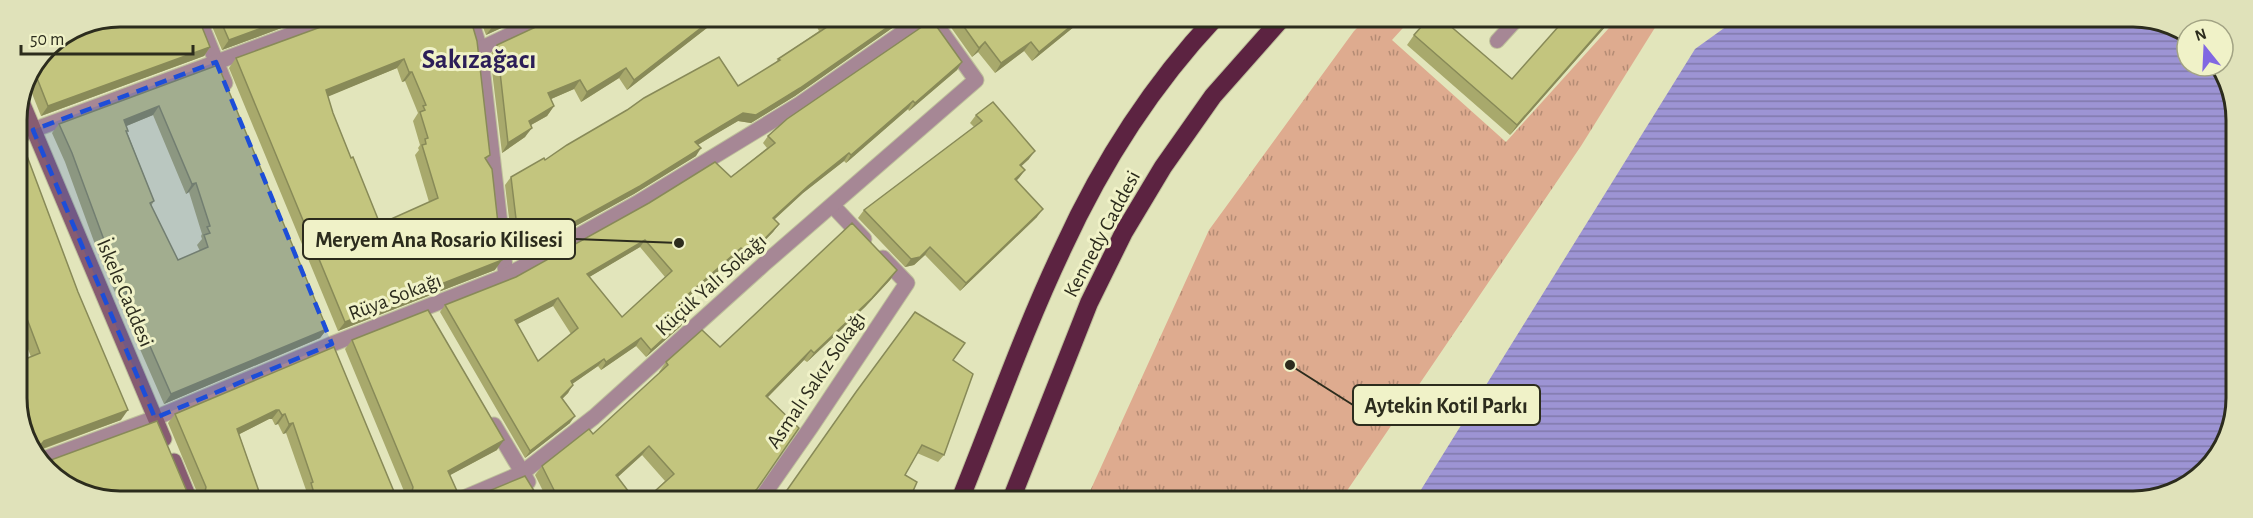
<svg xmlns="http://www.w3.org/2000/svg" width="2253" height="518" font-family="'Alegreya Sans',sans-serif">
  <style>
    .grass { fill: url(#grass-tufts) }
    .water { fill: url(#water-rules) }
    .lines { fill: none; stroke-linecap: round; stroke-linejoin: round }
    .lane-casing { stroke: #bec09b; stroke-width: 16 }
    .street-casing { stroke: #bec09b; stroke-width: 17 }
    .secondary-casing { stroke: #bec09b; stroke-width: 17 }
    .highway-casing { stroke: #bec09b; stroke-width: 20 }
    .lane { stroke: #a68795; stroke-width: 14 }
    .street { stroke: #a68795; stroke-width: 15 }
    .secondary { stroke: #875c71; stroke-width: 15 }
    .highway { stroke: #5c2341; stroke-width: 18 }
    .wall { fill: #a8a96c; fill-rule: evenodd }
    .shaded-wall { fill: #888a58 }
    .building { fill: #c3c57e; stroke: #888a58; stroke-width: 1.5; fill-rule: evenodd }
    .marked { fill: #1d4ed8; fill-opacity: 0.2; stroke: #1d4ed8; stroke-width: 4.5; stroke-dasharray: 12 8; stroke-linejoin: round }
    .labels { text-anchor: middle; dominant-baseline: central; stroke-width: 6; stroke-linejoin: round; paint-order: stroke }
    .street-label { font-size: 21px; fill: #2c2c1d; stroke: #f0f2c8 }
    .district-label { font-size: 27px; font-weight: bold; fill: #2c1e58; stroke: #f0f2c8 }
    .rim { fill: none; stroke: #2c2c1d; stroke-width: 3 }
    .leader { fill: none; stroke: #2c2c1d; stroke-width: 2 }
    .callout-dot { fill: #2c2c1d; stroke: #f0f2c8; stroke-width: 2 }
    .callout { fill: #f0f2c8; stroke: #2c2c1d; stroke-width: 2 }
    .callout-label { font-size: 22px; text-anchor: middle; font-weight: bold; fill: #2c2c1d }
  </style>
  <defs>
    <pattern id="grass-tufts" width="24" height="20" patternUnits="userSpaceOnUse" patternTransform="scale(1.5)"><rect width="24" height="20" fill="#deab8f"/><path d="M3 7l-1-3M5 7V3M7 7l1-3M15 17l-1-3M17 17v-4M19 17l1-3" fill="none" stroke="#b48b74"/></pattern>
    <pattern id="water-rules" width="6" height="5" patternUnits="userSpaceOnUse" patternTransform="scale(1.5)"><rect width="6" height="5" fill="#9d94d4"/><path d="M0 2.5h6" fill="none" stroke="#8079ab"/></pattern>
  </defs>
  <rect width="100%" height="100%" fill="#e2e5bb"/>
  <!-- grass -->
  <polygon class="grass" points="1367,18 1412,18 1392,40 1506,142 1618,18 1661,18 1581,146 1340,501 1086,500 1209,230 1354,31"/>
  <!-- water -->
  <polygon class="water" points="1795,18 2153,18 2187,36 2187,66 2216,66 2234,99 2235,418 2202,476 2140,501 1414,501 1695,49 1727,26"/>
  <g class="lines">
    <!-- lane casing -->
    <g class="lane-casing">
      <polyline id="lane" points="1497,41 1518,18"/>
    </g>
    <!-- street casing -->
    <g class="street-casing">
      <g id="street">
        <polyline points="198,17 225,83"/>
        <polyline points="470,17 480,49 506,276"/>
        <polyline points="480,49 548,17"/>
        <polyline points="17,136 338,17"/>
        <polyline points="833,206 864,239"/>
        <polyline points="494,425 528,482"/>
        <polyline points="41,460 155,418 332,344 506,276 639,202 800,104 925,17"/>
        <polyline points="459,500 522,473 594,417 764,264 976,80 931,17"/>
        <polyline points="760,500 811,427 907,283 883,258"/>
      </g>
    </g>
    <!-- secondary casing -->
    <g class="secondary-casing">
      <g id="secondary">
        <polyline points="22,102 164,439"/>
        <polyline points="174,461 190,500"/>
      </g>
    </g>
    <!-- highway casing -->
    <g class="highway-casing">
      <g id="highway">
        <path d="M960,500C994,416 1024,330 1063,248C1101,165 1153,84 1215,18"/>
        <polyline points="1011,500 1089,303 1124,232 1163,167 1213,96 1282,18"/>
      </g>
    </g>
    <!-- lane -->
    <use href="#lane" class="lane"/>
    <!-- street -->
    <use href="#street" class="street"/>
    <!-- secondary -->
    <use href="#secondary" class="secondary"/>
    <!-- highway -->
    <use href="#highway" class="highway"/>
  </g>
  <!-- wall -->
  <g class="wall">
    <polygon points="208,17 311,17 222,50"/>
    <path d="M470,17L490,155L486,160L495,270L338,331L229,68L236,58ZM397,68L402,82L405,81L418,113L413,121L420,145L418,148L419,150L415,155L429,202L380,224L351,158L333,113L328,96Z"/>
    <polygon points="479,17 525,17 486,35"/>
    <polygon points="557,17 721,17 627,90 619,78 581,102 574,89 551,99 554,106 547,116 531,125 525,137 502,153 490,55 497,45"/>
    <polygon points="812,17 908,17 795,96 751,123 738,121 717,133 698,145 696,156 634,194 514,260 505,185 511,177 545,160 738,86 776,63 778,59 819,31"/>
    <polygon points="946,17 1086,17 1032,61 1024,51 995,73 978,52 972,57 945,19"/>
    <polygon points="1566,18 1613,18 1510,135 1407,45 1414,35 1512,79"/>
    <polygon points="78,28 210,47 204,56 41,116 29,86 47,47"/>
    <path d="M962,62L957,70L909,111L908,109L846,163L844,161L803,193L774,220L779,224L773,232L743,263L736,256L685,299L689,303L681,313V326L646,357L636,346L601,370L598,366L572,384L568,393L562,399L570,423L525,458L440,312L445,305L516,277L731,177L767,148L763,143L768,136ZM640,247L665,277L622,317L589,277ZM553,306L571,334L538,361L517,324Z"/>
    <path d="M218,65L327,329L320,338L164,404L100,258L65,162L52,133L59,124ZM153,115L186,194L189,192L202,234L201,236L202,239L197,245L200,251L178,260L151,206L154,201L127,132L126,126Z"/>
    <polygon points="976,115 1029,159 1021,166 1025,170 1017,180 1037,217 960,291 925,255 914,265 905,267 858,218 864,210 974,127 970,123"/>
    <polygon points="17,142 121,420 38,451 39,454 47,471 19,419 31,357 18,323"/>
    <polygon points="852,223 897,270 890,280 865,307 807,362 804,360 768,397 799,428 751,498 748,500 645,500 665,481 642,455 618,477 635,500 467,500 525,476 539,499 547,499 535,475 542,466 589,429 593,434 660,373 659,372 666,362 702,330 720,347"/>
    <polygon points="352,340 497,450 450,475 461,500 406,499 406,496 345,349"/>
    <polygon points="334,347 395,494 402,500 306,500 304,493 306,490 286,433 283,434 278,424 275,425 272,419 269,419 239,434 262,500 199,499 199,497 168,423 175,414"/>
    <polygon points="953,360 944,455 938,462 917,453 780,500"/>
  </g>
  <!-- shaded-wall -->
  <g class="shaded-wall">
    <polygon points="292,17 311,17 222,50 229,40"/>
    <polygon points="512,17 525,17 486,35 493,26"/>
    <polygon points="715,17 721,17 627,90 634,80"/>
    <polygon points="902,17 908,17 795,96 751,123 738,121 689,150 695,142"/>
    <polygon points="1082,17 1086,17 1032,61 1039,52"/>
    <polygon points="1611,18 1613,18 1510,135 1517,125"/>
    <polygon points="985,42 978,52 972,57 979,48"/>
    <polygon points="1031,42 1024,51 995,73 1001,63"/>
    <polygon points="210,47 204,56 41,116 48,106"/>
    <polygon points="404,59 397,68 320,100 326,90"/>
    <polygon points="962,62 957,70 909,111 915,103"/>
    <polygon points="626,68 619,78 581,102 587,92"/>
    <polygon points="409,72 412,72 405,81 402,82"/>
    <polygon points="580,80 574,89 542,103 548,93"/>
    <polygon points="913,101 908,109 846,163 851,155"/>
    <polygon points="159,106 153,115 117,130 124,120"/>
    <polygon points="554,106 547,116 522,130 529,121"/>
    <polygon points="532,128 525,137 502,153 508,143"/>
    <polygon points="701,148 696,156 634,194 514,260 520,252"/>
    <polygon points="1035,151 1029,159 1014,173 1020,165"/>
    <polygon points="849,153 844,161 803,193 767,226 773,218 808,186"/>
    <polygon points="1025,170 1019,178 1009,187 1015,179"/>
    <polygon points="196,183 189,192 186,194 192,184"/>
    <polygon points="1043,209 1037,217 960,291 966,283"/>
    <polygon points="779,224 773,232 743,263 749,255"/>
    <polygon points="645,240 640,247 581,282 587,274"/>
    <polygon points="930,247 925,255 914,265 905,267 911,259"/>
    <polygon points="741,248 736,256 678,306 684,298"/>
    <polygon points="502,260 495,270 338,331 345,322"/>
    <polygon points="897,270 890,280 865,307 807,362 814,353"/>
    <polygon points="558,298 553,306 510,328 515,320"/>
    <polygon points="686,318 681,326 646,357 651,350"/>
    <polygon points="327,329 320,338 164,404 171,394"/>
    <polygon points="641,338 636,346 601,370 606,362"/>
    <polygon points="811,350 804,360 760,405 766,396"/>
    <polygon points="604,359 598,366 565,389 571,381"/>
    <polygon points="573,385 568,393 556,405 561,397"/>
    <polygon points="128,410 121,420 36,451 44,441"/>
    <polygon points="276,410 279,410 272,419 269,419 230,439 237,429"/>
    <polygon points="285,414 278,424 275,425 282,415"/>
    <polygon points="575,416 570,423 525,458 530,451"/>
    <polygon points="293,423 286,433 283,434 289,424"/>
    <polygon points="504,440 497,450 441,480 448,471"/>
    <polygon points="649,446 642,455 610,484 616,475"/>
    <polygon points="757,489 748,500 744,500"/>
  </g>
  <!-- building -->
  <g class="building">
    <polygon points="120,16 198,17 210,47 48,106 35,73 47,47 78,26 78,28 94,22"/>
    <polygon points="219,17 292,17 229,40"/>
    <path d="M348,17H470L477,41L490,155L485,158L492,169L502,260L345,322L236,58ZM404,59L409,72H412L426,105L423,106L425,110L420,112L428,138L425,139L426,144L422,145L438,198L380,224L353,157L351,158L333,113L326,90Z"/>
    <polygon points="490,17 512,17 493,26"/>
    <polygon points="557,17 715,17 634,80 626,68 587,92 580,80 548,93 554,106 529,121 532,128 508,143 497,45"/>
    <polygon points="822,17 902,17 800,88 756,115 743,113 723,125 695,142 701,148 640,186 520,252 511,177 544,158 545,160 567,145 627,110 644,98 719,57 738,86 780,60 778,59 827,27"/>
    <polygon points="957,17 1082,17 1039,52 1031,42 1001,63 985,42 979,48"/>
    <polygon points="1429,18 1441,18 1512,79 1566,18 1611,18 1517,125 1414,35"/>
    <path d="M932,20L962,62L915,103L913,101L851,155L849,153L808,186L773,218L779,224L749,255L741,248L684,298L689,303L679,312L686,318L651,350L641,338L606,362L604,359L571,381L573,385L561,397L575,416L530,451L445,305L516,277L649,203L715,162L731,177L775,143L768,136L787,119ZM645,240L672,271L622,317L587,274ZM558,298L578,328L538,361L515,320Z"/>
    <path d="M218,65L327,329L171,394L107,248L72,153L59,124ZM159,106L192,184L196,183L210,226L207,227L210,233L204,235L208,247L178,260L150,203L154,201L126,131H128L124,120Z"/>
    <polygon points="993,102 1035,151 1020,165 1025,170 1015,179 1043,209 966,283 930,247 920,257 911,259 864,210 982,121 976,115"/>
    <polygon points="21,140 78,292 128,410 44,441 38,448 39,454 45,460 51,460 157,421 188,494 195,500 100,500 47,471 19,419 18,362 40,353 18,295 17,142"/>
    <polygon points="852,223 897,270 872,298 814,353 811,350 766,396 799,428 757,489 744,500 645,500 674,474 649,446 616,475 635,500 467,500 525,476 539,499 549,499 553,495 554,490 542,466 589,429 593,434 668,365 666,362 702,330 720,347"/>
    <polygon points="428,310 504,440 448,471 461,500 402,500 411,497 413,487 352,340"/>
    <polygon points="915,312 965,343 953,360 973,374 944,455 922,445 905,475 917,482 909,500 780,500 856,392"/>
    <polygon points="334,347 395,494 402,500 316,500 311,483 313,482 293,423 289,424 285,414 282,415 279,410 276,410 237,429 262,500 196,500 204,497 206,487 175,414"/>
  </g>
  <!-- marked area -->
  <path class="marked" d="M216,62L332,344L155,418L33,130Z"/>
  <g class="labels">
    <!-- street labels -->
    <g class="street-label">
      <text transform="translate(1102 234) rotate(-62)">Kennedy Caddesi</text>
      <text transform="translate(711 285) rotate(-42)">Küçük Yalı Sokağı</text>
      <text transform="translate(125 293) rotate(67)">İskele Caddesi</text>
      <text transform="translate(395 297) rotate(-21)">Rüya Sokağı</text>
      <text transform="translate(816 380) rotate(-56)">Asmalı Sakız Sokağı</text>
    </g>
    <!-- district labels -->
    <g class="district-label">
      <text x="479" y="59">Sakızağacı</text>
    </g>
  </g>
  <!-- crop -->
  <path d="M0 0H2253V518H0ZM120 27H2133A93 93 0 0 1 2226 120V398A93 93 0 0 1 2133 491H120A93 93 0 0 1 27 398V120A93 93 0 0 1 120 27Z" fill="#e0e2ba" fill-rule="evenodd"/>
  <path class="rim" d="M120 27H2133A93 93 0 0 1 2226 120V398A93 93 0 0 1 2133 491H120A93 93 0 0 1 27 398V120A93 93 0 0 1 120 27Z"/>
  <!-- callouts -->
  <path class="leader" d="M679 243L575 239M1290 365L1353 405"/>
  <g class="callout-dot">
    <circle cx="679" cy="243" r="6"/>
    <circle cx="1290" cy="365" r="6"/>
  </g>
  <g class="callout">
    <rect x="303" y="219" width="272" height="40" rx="6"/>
    <rect x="1353" y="385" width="187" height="40" rx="6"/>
  </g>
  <g class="callout-label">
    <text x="439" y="247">Meryem Ana Rosario Kilisesi</text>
    <text x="1446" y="413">Aytekin Kotil Parkı</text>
  </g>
  <!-- north arrow -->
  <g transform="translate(2205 48) rotate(342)"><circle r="28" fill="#f0f2c8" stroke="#a2a384" stroke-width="1.5"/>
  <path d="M0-4.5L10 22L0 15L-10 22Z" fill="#8167e2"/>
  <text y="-9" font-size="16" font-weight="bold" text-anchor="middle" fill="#2c2c1d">N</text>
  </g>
  <!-- scale -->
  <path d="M21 45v9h172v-9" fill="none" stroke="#2c2c1d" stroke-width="3"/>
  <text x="30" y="45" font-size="18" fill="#2c2c1d" stroke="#f0f2c8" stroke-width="4.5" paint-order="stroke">50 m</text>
</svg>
